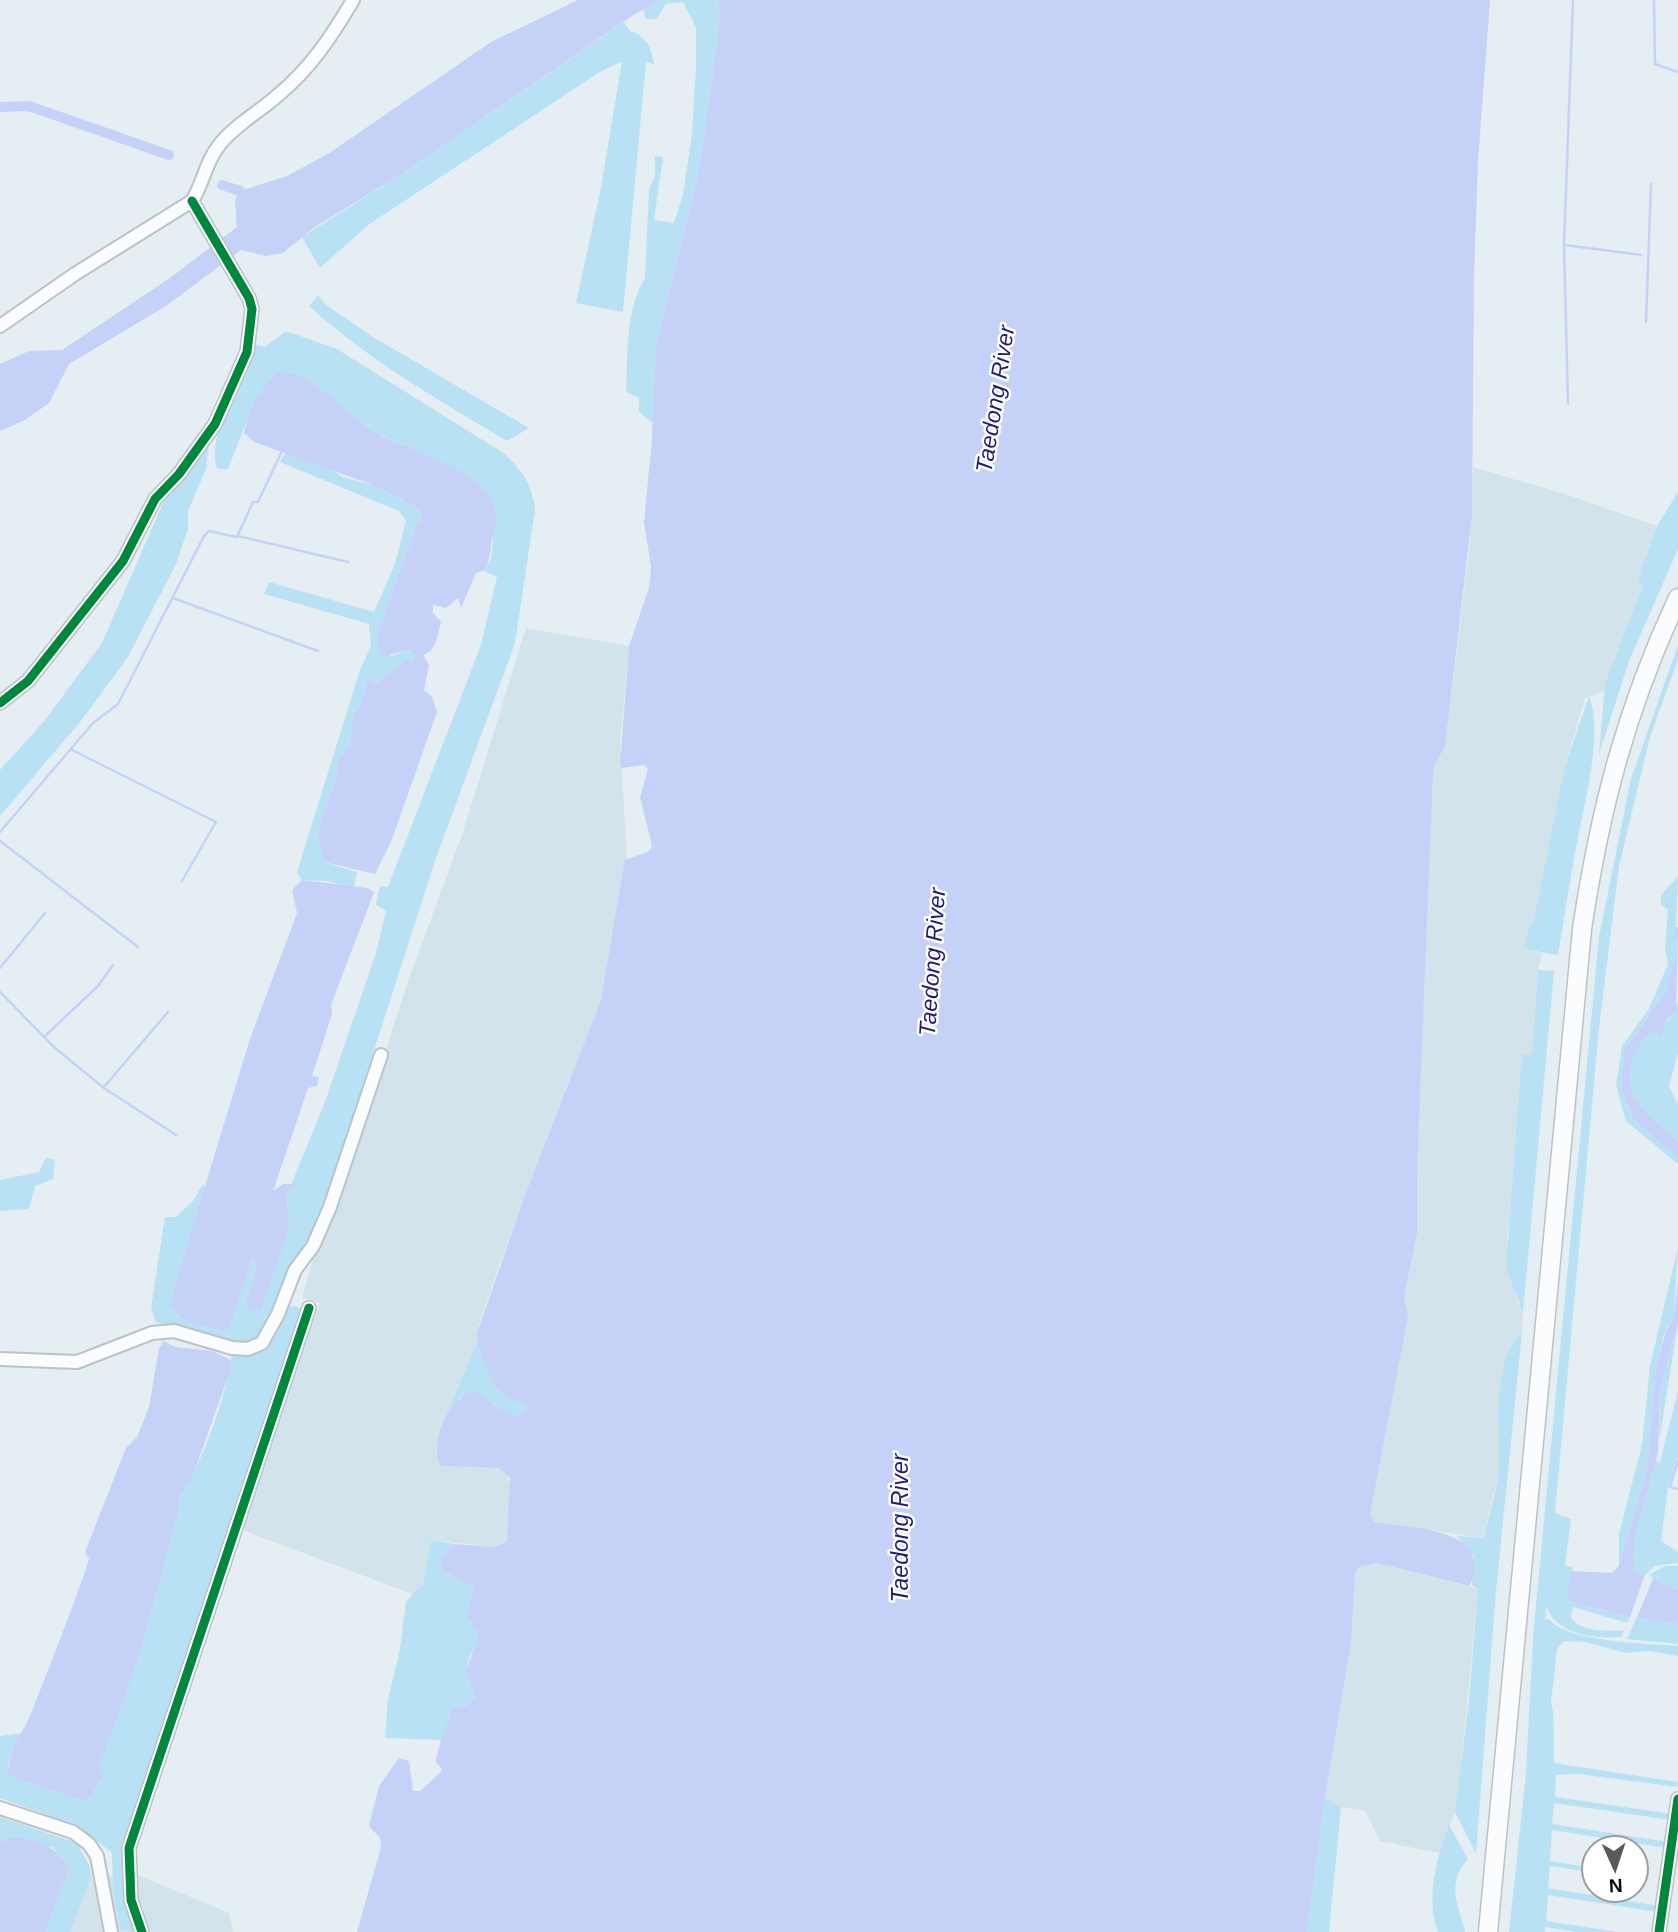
<svg xmlns="http://www.w3.org/2000/svg" width="1678" height="1932" font-family="Arial,sans-serif">
  <style>
    .built { fill: #d3e3eb }
    .green { fill: #b9e1f4 }
    .water { fill: #c6d1f8 }
    .lines { fill: none; stroke-linecap: round; stroke-linejoin: round }
    .stream { stroke: #c6d1f8; stroke-width: 2.5 }
    .canal { stroke: #c6d1f8; stroke-width: 10 }
    .minor-casing { stroke: #bcc3c7; stroke-width: 16 }
    .highway-casing { stroke: #bcc3c7; stroke-width: 21 }
    .minor { stroke: #fbfcfd; stroke-width: 12 }
    .highway { stroke: #fbfcfd; stroke-width: 18 }
    .cycleway-casing { stroke: #fff; stroke-width: 13 }
    .cycleway { stroke: #00873e; stroke-width: 9 }
    .labels { text-anchor: middle; dominant-baseline: central; stroke-width: 5; stroke-linejoin: round; paint-order: stroke }
    .water-label { font-size: 23px; font-style: italic; fill: #211b7f; stroke: #fff }
  </style>
  <rect width="100%" height="100%" fill="#e5eef2"/>
  <!-- built -->
  <g class="built">
    <polygon points="1473,467 1571,496 1657,526 1638,578 1643,584 1604,691 1585,698 1564,769 1533,926 1529,925 1524,949 1542,953 1538,970 1532,1056 1522,1055 1516,1164 1507,1240 1517,1301 1523,1313 1522,1332 1513,1342 1502,1371 1498,1475 1483,1538 1375,1522 1370,1515 1407,1320 1404,1297 1417,1234 1417,1172 1433,775 1435,762 1445,747 1470,543"/>
    <polygon points="526,628 629,646 620,740 627,858 601,1000 498,1268 479,1325 478,1340 443,1423 436,1451 441,1466 499,1468 506,1471 511,1489 507,1542 493,1547 431,1540 423,1584 415,1595 237,1528 320,1303 302,1298 314,1255 326,1232 410,976 462,835"/>
    <polygon points="1377,1563 1478,1589 1457,1806 1439,1853 1380,1841 1365,1811 1341,1807 1325,1797 1351,1644 1355,1574 1359,1567"/>
    <polygon points="140,1876 229,1913 233,1932 71,1932 91,1877"/>
  </g>
  <!-- green -->
  <g class="green">
    <path d="M662,0H719L718,36L699,170L656,343L653,423L639,412V398L626,392C628,356 625,311 645,278L649,189L655,176V156L663,157L654,220L674,223L683,195L692,134L696,66V27L683,2L666,4L656,19H645L644,9Z"/>
    <path d="M624,22L630,31C646,35 652,49 654,64L646,62L623,312L576,303L601,188L622,61L598,73L368,225L320,268L302,237L403,173Z"/>
    <path d="M318,295L325,304L373,337L529,428L507,441C439,400 368,360 309,306Z"/>
    <path d="M286,331L337,349L505,454C523,472 532,484 535,510L515,643L435,861L316,1230L306,1252L289,1268L269,1321L256,1341L243,1344L156,1322L151,1308L165,1217H176L193,1201L203,1184L205,1187L170,1301C176,1326 201,1326 224,1331L254,1256L257,1267L245,1303L261,1309L289,1231L287,1195L326,1099L376,953L386,911L376,905L380,886L388,887L481,645L497,577L484,571L491,559L493,537L434,460L374,432L313,386L246,423L228,469H217C206,434 241,377 256,345L265,347Z"/>
    <polygon points="209,443 206,469 188,511 188,529 176,564 128,657 80,722 0,816 0,770 45,720 102,643 163,503"/>
    <polygon points="286,452 330,468 342,477 373,485 421,510 422,517 417,524 378,632 391,656 409,650 415,654 412,661 406,661 375,685 367,679 362,702 353,716 350,746 339,759 334,785 320,823 318,838 324,862 357,872 354,888 327,881 302,880 297,872 360,670 371,646 369,624 264,594 269,582 374,612 395,564 406,521 399,511 280,462"/>
    <polygon points="1678,492 1678,549 1629,661 1599,754 1605,684 1643,585 1638,578 1657,526"/>
    <path d="M1678,645V659L1650,737L1619,866L1599,1028L1555,1513L1571,1519L1565,1566L1573,1567L1566,1601L1630,1617L1627,1623L1573,1607L1571,1618C1582,1633 1607,1630 1624,1631L1621,1637C1594,1639 1557,1635 1546,1606L1545,1620L1549,1619C1568,1643 1647,1643 1678,1646V1656L1650,1651L1626,1653L1585,1642L1564,1641L1557,1649L1551,1703C1555,1711 1553,1750 1554,1763L1678,1782L1677,1787L1579,1774L1556,1775L1555,1797L1672,1814L1671,1820L1554,1803L1552,1824L1668,1842L1667,1848L1552,1830L1550,1861L1594,1868V1873L1550,1866L1548,1888L1659,1906L1658,1912L1548,1895L1546,1921L1618,1932H1577L1545,1927V1932H1509L1526,1774L1533,1637L1599,937L1631,779Z"/>
    <path d="M1589,696C1604,734 1583,808 1576,848C1569,884 1564,919 1558,955L1524,949L1529,925H1533L1564,769Z"/>
    <path d="M1678,876L1674,972L1667,983L1668,988L1628,1044L1623,1093L1631,1114L1678,1157V1164L1626,1121L1616,1085L1622,1046L1649,1009L1668,964L1665,947L1668,909L1661,905C1658,891 1671,887 1678,876Z"/>
    <polygon points="1538,970 1554,971 1523,1313 1506,1267 1522,1055 1532,1055"/>
    <path d="M1678,1001V1053L1669,1086L1678,1105V1142C1654,1117 1617,1099 1633,1058C1636,1050 1640,1041 1647,1035C1661,1025 1673,1020 1678,1001Z"/>
    <polygon points="46,1158 55,1160 53,1179 35,1186 29,1209 0,1211 0,1180 39,1172"/>
    <polygon points="1678,1247 1674,1315 1664,1334 1656,1366 1647,1470 1619,1566 1619,1534 1642,1445 1650,1366"/>
    <path d="M296,1306L301,1309L294,1343L240,1489L193,1644L127,1839V1888L136,1932L121,1930L113,1893L112,1853C80,1824 40,1813 0,1798V1736L22,1733L8,1763V1776L87,1802L103,1776L98,1767L139,1657L179,1511L178,1498C202,1467 228,1391 232,1352L255,1353L270,1341L287,1307Z"/>
    <polygon points="1678,1323 1659,1442 1660,1389"/>
    <path d="M1522,1332L1496,1591L1476,1853L1455,1812L1469,1701L1478,1589L1472,1585L1474,1556L1457,1536L1484,1538C1488,1517 1496,1495 1498,1474C1502,1428 1488,1369 1522,1332Z"/>
    <polygon points="478,1340 503,1394 525,1404 526,1412 515,1416 492,1404 478,1391 460,1397 443,1423"/>
    <polygon points="1678,1391 1678,1457 1668,1488 1661,1541 1678,1552 1678,1563 1654,1566 1644,1577 1634,1569 1635,1539 1656,1461 1660,1462"/>
    <path d="M431,1540L454,1544L440,1562L444,1571L475,1588L469,1621L478,1628C482,1643 469,1651 468,1665C466,1679 475,1685 476,1698L467,1705L457,1707L450,1715L443,1740L385,1738L388,1700L400,1649L406,1601L423,1584Z"/>
    <polygon points="1665,1566 1678,1566 1678,1590 1653,1579 1650,1574"/>
    <polygon points="1637,1617 1678,1624 1678,1644 1627,1639"/>
    <polygon points="1325,1797 1341,1807 1329,1932 1307,1932"/>
    <polygon points="0,1817 77,1843 90,1867 91,1877 71,1932 45,1932 70,1868 52,1847 0,1843"/>
    <path d="M1449,1825L1468,1859C1445,1884 1459,1905 1465,1932H1438C1425,1899 1437,1857 1449,1825Z"/>
  </g>
  <!-- water -->
  <g class="water">
    <polygon points="578,0 662,0 635,14 403,173 312,229 283,253 266,256 241,250 166,306 69,364 49,403 25,420 0,431 0,364 29,351 62,350 170,278 237,227 235,200 240,191 287,176 331,152 491,42"/>
    <path d="M719,0H1490L1478,161L1474,276L1472,515L1445,747L1435,763L1433,775L1417,1172V1234L1404,1297L1408,1316L1370,1515L1375,1522C1402,1527 1477,1528 1474,1565C1474,1573 1473,1581 1469,1586L1377,1563L1359,1567L1355,1574L1351,1644L1325,1797L1307,1932H357L381,1847L380,1838L369,1826L379,1786L399,1758L409,1761L413,1791H420L440,1773L442,1769L436,1762C435,1756 449,1716 454,1708L467,1705L476,1698L466,1672L479,1634L466,1615L475,1588L444,1571L440,1562L454,1544L493,1547L507,1542L510,1478L499,1468L441,1466C427,1446 451,1390 478,1391L492,1404L515,1416L526,1412L525,1404C518,1402 509,1400 504,1395C491,1383 478,1350 477,1333L524,1198L601,1000L625,860L648,852L652,846L640,797L648,769L644,765L622,768L620,765L629,646L649,588L651,567L644,522L652,439L656,343L699,170L718,36Z"/>
    <path d="M280,372C312,372 348,415 373,431C411,455 516,473 493,536C489,548 492,559 484,571L476,573L461,608L458,598L446,608L433,605V613L441,622L436,642L431,651L423,655L429,665L424,690L432,697L437,712L391,842L375,874L324,862L318,838L320,823L334,785L339,759L350,746L353,716L362,702L367,679L376,684L406,660L412,661L415,655L409,650L384,656L379,653L378,632L417,524L422,517L421,510L373,485L254,442L244,433C247,415 263,380 280,372Z"/>
    <path d="M302,880L368,888L374,892L331,1005L332,1014L312,1076L319,1077L317,1086L308,1088L273,1191L283,1184H293L287,1195L289,1231L261,1310L252,1311L245,1303L257,1267L253,1257L229,1329L224,1331C202,1326 176,1326 170,1301L249,1042L297,913L292,890Z"/>
    <path d="M1678,927L1676,1011L1666,1020L1661,1036L1655,1031C1644,1037 1639,1044 1634,1056C1616,1098 1653,1116 1678,1142V1157L1634,1120L1621,1088L1625,1049L1668,988L1667,983C1677,958 1676,955 1675,928Z"/>
    <polygon points="1678,1281 1678,1323 1660,1389 1658,1453 1635,1539 1634,1569 1644,1577 1630,1617 1566,1601 1571,1571 1612,1573 1619,1566 1647,1470 1656,1366 1665,1334 1674,1315"/>
    <path d="M164,1341L175,1347L212,1351L231,1360V1368L191,1481L178,1498L179,1511L139,1657L99,1767L103,1776L87,1802L8,1776C7,1751 26,1729 34,1706C53,1657 73,1608 89,1559L85,1552L126,1448L137,1437L149,1407L159,1348Z"/>
    <polygon points="1653,1579 1678,1590 1678,1624 1637,1617"/>
    <path d="M12,1838C39,1837 54,1847 70,1868L45,1932H0V1843Z"/>
  </g>
  <g class="lines">
    <!-- stream -->
    <g class="stream">
      <polyline points="1654,0 1655,64 1678,72"/>
      <polyline points="1565,245 1641,255"/>
      <polyline points="1646,322 1651,184"/>
      <polyline points="1568,404 1564,245 1573,0"/>
      <polyline points="238,536 348,562"/>
      <polyline points="173,598 318,651"/>
      <polyline points="72,750 216,822 182,881"/>
      <polyline points="0,832 93,723 118,704 204,536 209,531 237,537 253,502 258,502 282,451"/>
      <polyline points="0,841 138,947"/>
      <polyline points="0,968 45,913"/>
      <polyline points="0,992 55,1048 104,1088 176,1135"/>
      <polyline points="44,1037 98,986 113,965"/>
      <polyline points="104,1087 168,1012"/>
      <polyline points="1678,1461 1670,1487 1678,1489"/>
    </g>
    <!-- canal -->
    <g class="canal">
      <polyline points="0,107 29,106 169,155"/>
      <polyline points="222,185 240,191"/>
    </g>
    <!-- minor casing -->
    <g class="minor-casing">
      <g id="minor">
        <path d="M0,326L75,274L192,201C204,183 204,164 220,144C235,125 259,112 277,96C310,69 332,36 353,0"/>
        <polyline points="0,703 28,681 123,561 155,499 179,474 215,424 247,352 252,309 249,298 192,201"/>
        <polyline points="0,1359 77,1362 152,1333 174,1331 232,1348 248,1349 262,1343 278,1314 295,1270 313,1246 330,1207 381,1055"/>
        <polyline points="0,1808 73,1832 89,1844 97,1856 111,1932"/>
        <polyline points="142,1932 131,1900 129,1848 309,1308"/>
        <polyline points="1659,1932 1678,1799"/>
      </g>
    </g>
    <!-- highway casing -->
    <g class="highway-casing">
      <path id="highway" d="M1488,1932L1582,929C1600,809 1626,709 1678,598"/>
    </g>
    <!-- minor -->
    <use href="#minor" class="minor"/>
    <!-- highway -->
    <use href="#highway" class="highway"/>
    <!-- cycleway casing -->
    <g class="cycleway-casing">
      <g id="cycleway">
        <polyline points="0,703 28,681 123,561 155,499 179,474 215,424 247,352 252,309 249,298 192,201"/>
        <polyline points="142,1932 131,1900 129,1848 309,1308"/>
        <polyline points="1659,1932 1678,1799"/>
      </g>
    </g>
    <!-- cycleway -->
    <use href="#cycleway" class="cycleway"/>
  </g>
  <g class="labels">
    <!-- water labels -->
    <g class="water-label">
      <text transform="translate(995 399) rotate(-81)">Taedong River</text>
      <text transform="translate(932 962) rotate(-86)">Taedong River</text>
      <text transform="translate(900 1528) rotate(-90)">Taedong River</text>
    </g>
  </g>
  <!-- north arrow -->
  <g transform="translate(1615 1869) rotate(177)"><circle r="33" fill="#ffffff" stroke="#9c9e9f" stroke-width="2"/>
  <path d="M0-5L12 26L0 18L-12 26Z" fill="#555b5e"/>
  <text y="-10" font-size="19" font-weight="bold" text-anchor="middle" fill="#070c0f">N</text>
  </g>
</svg>
